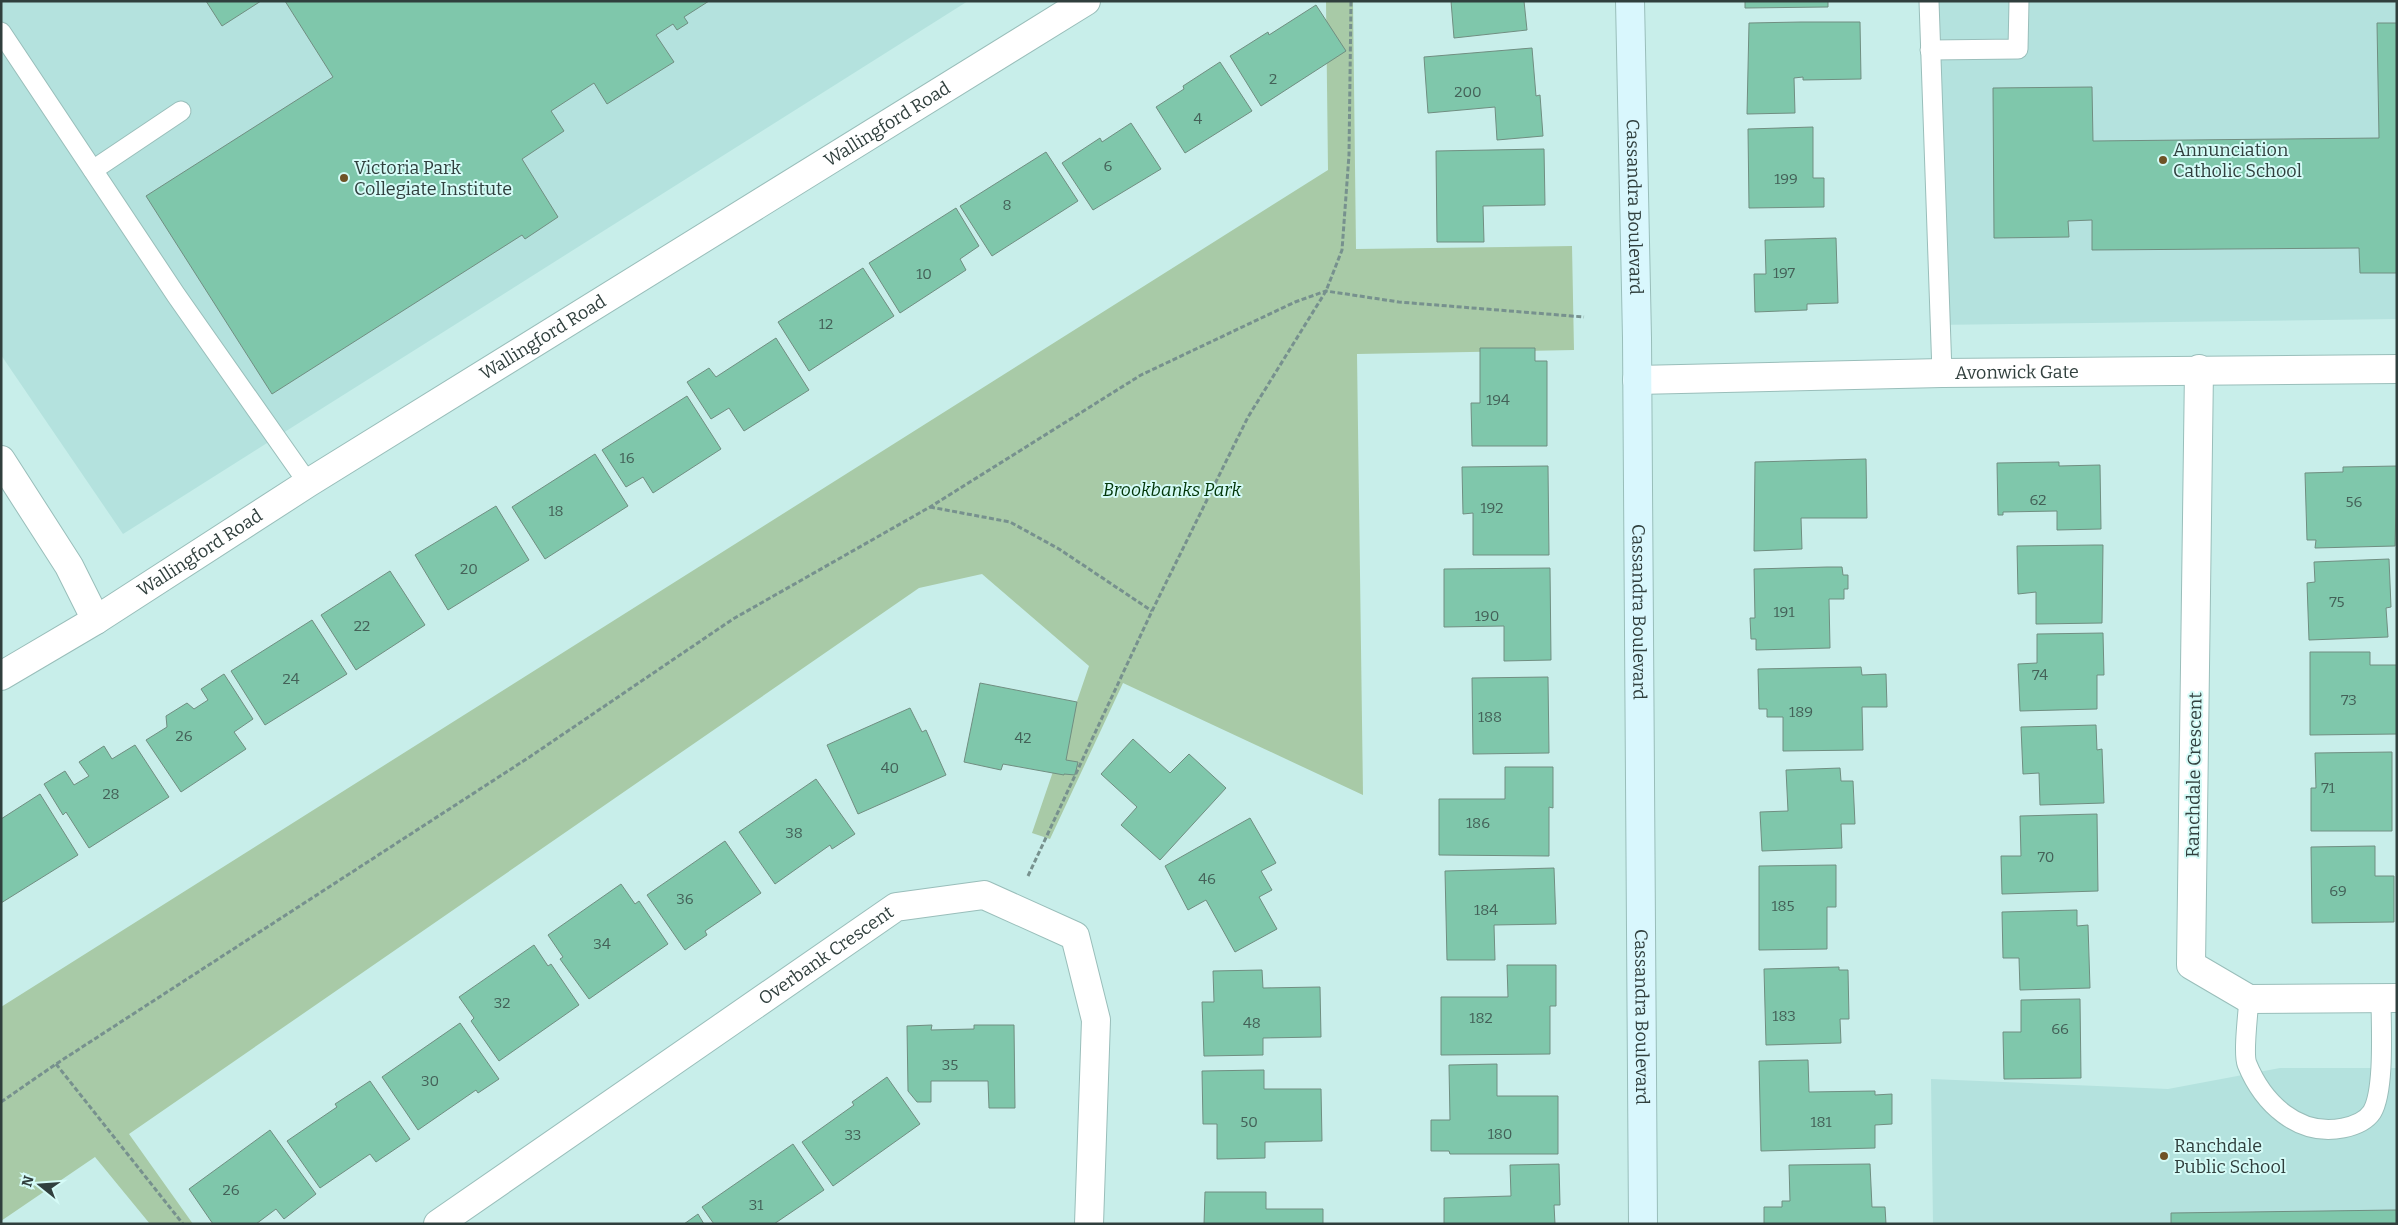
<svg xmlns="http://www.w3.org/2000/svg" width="2398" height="1225" font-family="Bitter,serif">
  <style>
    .built { fill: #b4e2de }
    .green { fill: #a8caa7 }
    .building { fill: #7fc7ab; stroke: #708e81 }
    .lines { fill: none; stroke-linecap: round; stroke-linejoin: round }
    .lane-casing { stroke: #99beba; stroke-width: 21 }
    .street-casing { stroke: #99beba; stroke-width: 30 }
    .secondary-casing { stroke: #99beba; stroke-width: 30 }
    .path { stroke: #77918e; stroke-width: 3; stroke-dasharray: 5 2.5; stroke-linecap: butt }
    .lane { stroke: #fff; stroke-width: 19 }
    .street { stroke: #fff; stroke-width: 28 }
    .secondary { stroke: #d9f7fd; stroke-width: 28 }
    .poi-dot { fill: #6f5326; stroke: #d5fbf7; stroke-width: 2 }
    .labels { text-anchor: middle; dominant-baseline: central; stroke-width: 4; stroke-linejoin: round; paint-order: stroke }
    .number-label { font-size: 15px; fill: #446158 }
    .street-label { font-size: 18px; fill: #303f3d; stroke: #d5fbf7 }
    .poi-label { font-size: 18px; fill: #303f3d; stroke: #d5fbf7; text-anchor: start }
    .park-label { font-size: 18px; font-style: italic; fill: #013608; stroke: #d5fbf7 }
  </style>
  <rect width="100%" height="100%" fill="#c8eeea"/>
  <!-- built -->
  <g class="built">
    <polygon points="1,1 968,1 123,534 1,355"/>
    <polygon points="1926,1 2397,1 2397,319 1931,325"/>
    <polygon points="2280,1068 2397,1068 2397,1224 1933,1224 1931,1079 2168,1089"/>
  </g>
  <!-- green -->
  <polygon class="green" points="1326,1 1353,1 1356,249 1572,246 1574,350 1357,354 1363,795 1123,683 1050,839 1032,833 1089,666 982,574 919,588 129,1134 193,1224 150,1224 95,1157 1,1221 1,1007 1328,170"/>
  <!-- building -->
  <g class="building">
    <polygon points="206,1 261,1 222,26"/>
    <polygon points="285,1 709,1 684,17 688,23 677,30 673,24 656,35 674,62 607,104 594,83 551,111 564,131 522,159 558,217 525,239 522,235 272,394 146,196 333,77"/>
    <polygon points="1451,1 1524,1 1527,30 1454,38"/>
    <polygon points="1745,1 1828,1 1828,7 1745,8"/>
    <polygon points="1316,5 1346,51 1261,106 1230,56 1268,32 1269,35"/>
    <polygon points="1801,22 1860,22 1861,79 1803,80 1803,77 1794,78 1795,113 1747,114 1749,23"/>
    <polygon points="2377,23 2397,23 2397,273 2360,273 2359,248 2092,250 2092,220 2068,221 2069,237 1994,238 1993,88 2092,87 2093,141 2379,138"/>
    <polygon points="1532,48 1536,96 1540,95 1543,136 1497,140 1495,107 1428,113 1424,57"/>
    <polygon points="1220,62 1252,111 1185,153 1156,107 1184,89 1183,86"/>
    <polygon points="1131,123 1161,169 1093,210 1062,163 1100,138 1102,142"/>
    <polygon points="1813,127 1813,178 1824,178 1824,207 1749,208 1748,129"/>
    <polygon points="1544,149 1545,205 1483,206 1484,242 1437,242 1436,151"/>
    <polygon points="1046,152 1078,201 992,256 960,206"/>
    <polygon points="956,208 979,246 960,259 966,270 900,313 869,263"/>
    <polygon points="1836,238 1838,303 1807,304 1807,310 1755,312 1754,274 1766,274 1765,240"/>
    <polygon points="863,268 894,316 809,371 778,322"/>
    <polygon points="776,338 809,390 744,431 729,408 711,419 687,382 709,368 716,377"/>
    <polygon points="1480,348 1535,348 1535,361 1547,361 1547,446 1472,446 1471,403 1480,403"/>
    <polygon points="687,396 721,449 653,493 643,477 626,487 602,450"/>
    <polygon points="595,454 628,506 545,559 512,507"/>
    <polygon points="1866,459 1867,518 1801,518 1802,549 1754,551 1755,462"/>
    <polygon points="2059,462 2059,466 2100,465 2101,529 2057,530 2057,511 2003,512 2003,515 1998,515 1997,463"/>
    <polygon points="1548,466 1549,555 1473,555 1473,513 1463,514 1462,467"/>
    <polygon points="2397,466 2395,546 2315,548 2316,540 2307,540 2305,473 2343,472 2343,467"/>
    <polygon points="496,506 529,560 448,610 415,555"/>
    <polygon points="2095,545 2103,545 2102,623 2036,624 2036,592 2018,594 2017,546"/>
    <polygon points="2389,559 2391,607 2386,608 2388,637 2309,640 2307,583 2315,582 2314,562"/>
    <polygon points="1827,567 1842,567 1843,575 1848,575 1848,589 1844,589 1844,599 1829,599 1830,648 1756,650 1756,639 1751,639 1750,618 1755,618 1754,569"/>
    <polygon points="1550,568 1551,660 1504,661 1504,626 1444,627 1444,569"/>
    <polygon points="390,571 425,625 356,670 321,615"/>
    <polygon points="312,620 347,674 265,725 231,671"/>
    <polygon points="2103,633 2104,675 2097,675 2097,709 2020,711 2018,664 2037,663 2037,634"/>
    <polygon points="2310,652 2370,652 2370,665 2397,665 2397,734 2310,735"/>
    <polygon points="1861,667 1862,675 1886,674 1887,707 1862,707 1863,750 1783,751 1783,717 1767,717 1767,709 1759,709 1758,669"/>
    <polygon points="224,674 253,719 234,732 246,749 181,792 146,740 167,727 166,716 187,703 194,709 208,700 201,689"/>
    <polygon points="1548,677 1549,753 1473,754 1472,678"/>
    <polygon points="980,683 1077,702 1066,760 1078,762 1075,775 1064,774 1064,775 1003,764 1001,770 964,762"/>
    <polygon points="910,708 922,732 926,730 946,775 858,814 827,745"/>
    <polygon points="2096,725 2097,750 2102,749 2104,803 2040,805 2039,773 2023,774 2021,727"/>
    <polygon points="1133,739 1170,773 1189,754 1226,788 1160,860 1121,825 1137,807 1101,774"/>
    <polygon points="135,745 169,797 89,848 66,812 63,815 44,784 65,771 74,785 89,776 79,762 104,746 112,759"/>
    <polygon points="2392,752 2392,831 2311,831 2311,788 2316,788 2315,753"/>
    <polygon points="1505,767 1553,767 1553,808 1549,807 1549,856 1439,855 1439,799 1505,799"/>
    <polygon points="1840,768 1841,781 1853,781 1855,824 1841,824 1842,848 1762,851 1760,812 1788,811 1786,770"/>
    <polygon points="816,779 855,834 832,849 830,845 775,884 739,832"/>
    <polygon points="40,794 78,855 1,903 1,819"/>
    <polygon points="2097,814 2098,891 2002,894 2001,856 2021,856 2020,816"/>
    <polygon points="1250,818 1276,863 1261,871 1272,890 1259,897 1277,929 1235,952 1206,900 1188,910 1165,866"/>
    <polygon points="725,841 761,893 705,931 707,935 685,950 647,895"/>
    <polygon points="2375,846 2375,876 2394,876 2394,922 2312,923 2311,847"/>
    <polygon points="1836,865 1836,907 1827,907 1827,949 1759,950 1759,866"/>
    <polygon points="1554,868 1556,924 1494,925 1495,960 1447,960 1445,871"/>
    <polygon points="621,884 635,904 639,901 668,944 589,999 560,959 563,957 548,935"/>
    <polygon points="2077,910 2077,926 2088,925 2090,988 2020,990 2019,958 2003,958 2002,912"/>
    <polygon points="534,945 548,966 551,964 579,1005 499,1061 471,1021 474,1018 459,997"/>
    <polygon points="1507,965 1556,965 1556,1006 1550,1006 1550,1054 1441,1055 1441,997 1508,997"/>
    <polygon points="1839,967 1839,970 1848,970 1849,1019 1840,1019 1841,1043 1766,1045 1764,969"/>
    <polygon points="1262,970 1263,988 1320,987 1321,1037 1263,1038 1263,1055 1204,1056 1202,1002 1214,1002 1213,971"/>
    <polygon points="2080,999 2081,1078 2004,1079 2003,1032 2021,1032 2021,1000"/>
    <polygon points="460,1023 499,1079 478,1093 476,1090 418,1130 382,1077"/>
    <polygon points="932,1025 931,1030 974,1029 974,1025 1014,1025 1015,1108 989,1108 988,1081 931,1081 931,1102 917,1102 908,1091 907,1026"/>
    <polygon points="1808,1060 1809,1092 1875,1091 1875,1095 1892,1094 1892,1124 1875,1125 1875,1148 1761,1151 1759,1061"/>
    <polygon points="1497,1064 1497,1096 1558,1096 1558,1154 1450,1154 1449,1151 1431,1151 1431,1120 1450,1120 1449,1065"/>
    <polygon points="1264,1070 1264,1089 1321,1089 1322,1141 1265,1142 1265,1158 1217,1159 1217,1124 1203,1124 1202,1071"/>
    <polygon points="887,1077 920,1124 833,1186 802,1142 854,1105 852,1102"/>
    <polygon points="370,1081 410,1139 376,1162 370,1154 320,1188 287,1141 337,1107 335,1104"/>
    <polygon points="270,1130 316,1194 284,1219 276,1209 256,1224 213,1224 189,1189"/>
    <polygon points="793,1144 824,1190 774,1224 714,1224 702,1207"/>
    <polygon points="1559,1164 1560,1205 1554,1205 1555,1224 1444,1224 1444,1198 1511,1196 1510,1165"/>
    <polygon points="1870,1164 1872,1207 1885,1207 1886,1224 1764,1224 1764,1207 1782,1207 1782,1201 1790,1201 1789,1165"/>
    <polygon points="1205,1192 1266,1192 1266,1209 1323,1209 1323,1224 1204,1224"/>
    <polygon points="2397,1210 2397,1224 2171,1224 2171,1213"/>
    <polygon points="698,1214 704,1224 684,1224"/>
  </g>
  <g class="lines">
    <!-- lane casing -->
    <g class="lane-casing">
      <g id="lane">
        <polyline points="1929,1 1942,373"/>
        <polyline points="1,32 176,295 308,483"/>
        <polyline points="1930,50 2018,49 2019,1"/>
        <polyline points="93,170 181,111"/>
        <path d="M2249,999C2248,1013 2243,1054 2247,1064C2263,1103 2298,1137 2343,1128C2353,1126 2366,1121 2372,1112C2385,1090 2381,1025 2381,998"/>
      </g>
    </g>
    <!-- street casing -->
    <g class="street-casing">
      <g id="street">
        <polyline points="2199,369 2191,965 2249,999 2397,998"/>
        <path id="s1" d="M1637,380L1942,373L2397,369"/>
        <polyline points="1,460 69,566 96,620"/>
        <path id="s2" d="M1,676L96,620L308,483L1086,1"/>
        <path id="s3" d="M438,1224L896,907L984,895L1075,936L1096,1020L1089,1224"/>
      </g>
    </g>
    <!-- secondary casing -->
    <g class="secondary-casing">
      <g id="secondary">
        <path id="s4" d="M1630,1L1637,338L1643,1224"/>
      </g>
    </g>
    <!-- path -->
    <g class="path">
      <polyline points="930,507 1010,522 1059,549 1152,611"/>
      <polyline points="1028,876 1152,611 1248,417 1326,291 1342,250 1349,155 1351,1"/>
      <polyline points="56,1064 183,1224"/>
      <polyline points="1,1102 56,1064 528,758 733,619 930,507 1141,375 1295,302 1326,291 1399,302 1584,317"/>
    </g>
    <!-- lane -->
    <use href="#lane" class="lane"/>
    <!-- street -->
    <use href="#street" class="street"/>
    <!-- secondary -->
    <use href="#secondary" class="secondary"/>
  </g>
  <!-- markers -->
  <g class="poi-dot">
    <circle cx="2163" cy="160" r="5"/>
    <circle cx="344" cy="178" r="5"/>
    <circle cx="2164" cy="1156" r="5"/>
  </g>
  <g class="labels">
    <!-- number labels -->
    <g class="number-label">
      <text x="1273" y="79">2</text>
      <text x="1468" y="92">200</text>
      <text x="1198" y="119">4</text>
      <text x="1108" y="166">6</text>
      <text x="1786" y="179">199</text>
      <text x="1007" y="205">8</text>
      <text x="1784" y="273">197</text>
      <text x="924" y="274">10</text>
      <text x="826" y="324">12</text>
      <text x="1498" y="400">194</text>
      <text x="627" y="458">16</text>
      <text x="2038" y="500">62</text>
      <text x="2354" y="502">56</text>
      <text x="1492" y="508">192</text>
      <text x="556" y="511">18</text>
      <text x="469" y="569">20</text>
      <text x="2337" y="602">75</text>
      <text x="1784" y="612">191</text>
      <text x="1487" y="616">190</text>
      <text x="362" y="626">22</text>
      <text x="2040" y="675">74</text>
      <text x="291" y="679">24</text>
      <text x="2349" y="700">73</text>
      <text x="1801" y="712">189</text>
      <text x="1490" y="717">188</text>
      <text x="184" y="736">26</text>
      <text x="1023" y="738">42</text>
      <text x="890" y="768">40</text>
      <text x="2328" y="788">71</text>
      <text x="111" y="794">28</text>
      <text x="1478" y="823">186</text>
      <text x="794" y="833">38</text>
      <text x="2046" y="857">70</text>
      <text x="1207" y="879">46</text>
      <text x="2338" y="891">69</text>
      <text x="685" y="899">36</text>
      <text x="1783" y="906">185</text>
      <text x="1486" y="910">184</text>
      <text x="602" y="944">34</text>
      <text x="502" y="1003">32</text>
      <text x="1784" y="1016">183</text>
      <text x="1481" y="1018">182</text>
      <text x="1252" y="1023">48</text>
      <text x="2060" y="1029">66</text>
      <text x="950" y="1065">35</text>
      <text x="430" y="1081">30</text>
      <text x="1249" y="1122">50</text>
      <text x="1821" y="1122">181</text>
      <text x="1500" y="1134">180</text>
      <text x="853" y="1135">33</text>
      <text x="231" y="1190">26</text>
      <text x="756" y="1205">31</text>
    </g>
    <!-- street labels -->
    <g class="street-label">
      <text stroke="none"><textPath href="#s2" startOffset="1044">Wallingford Road</textPath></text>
      <text stroke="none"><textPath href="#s4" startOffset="206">Cassandra Boulevard</textPath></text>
      <text stroke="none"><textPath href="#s2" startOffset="639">Wallingford Road</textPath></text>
      <text stroke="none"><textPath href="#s1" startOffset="380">Avonwick Gate</textPath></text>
      <text stroke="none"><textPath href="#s2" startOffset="234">Wallingford Road</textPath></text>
      <text stroke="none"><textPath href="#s4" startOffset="611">Cassandra Boulevard</textPath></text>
      <text transform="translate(2194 775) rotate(-89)">Ranchdale Crescent</text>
      <text stroke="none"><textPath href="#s3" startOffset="472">Overbank Crescent</textPath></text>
      <text stroke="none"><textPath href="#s4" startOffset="1016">Cassandra Boulevard</textPath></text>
    </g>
    <!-- poi labels -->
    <g class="poi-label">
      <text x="2173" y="150">Annunciation<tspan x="2173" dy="21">Catholic School</tspan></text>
      <text x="354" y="168">Victoria Park<tspan x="354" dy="21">Collegiate Institute</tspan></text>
      <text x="2174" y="1146">Ranchdale<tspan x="2174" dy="21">Public School</tspan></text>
    </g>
    <!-- park labels -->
    <g class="park-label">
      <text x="1172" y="490">Brookbanks Park</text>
    </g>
  </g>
  <!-- border -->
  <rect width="2398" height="1225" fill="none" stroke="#303f3d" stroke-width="5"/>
  <!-- north arrow -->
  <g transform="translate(40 1185) rotate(287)" stroke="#d5fbf7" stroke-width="4" paint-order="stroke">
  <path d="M0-4L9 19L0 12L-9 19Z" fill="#303f3d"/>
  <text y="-8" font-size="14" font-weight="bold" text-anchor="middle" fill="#303f3d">N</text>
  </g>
</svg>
